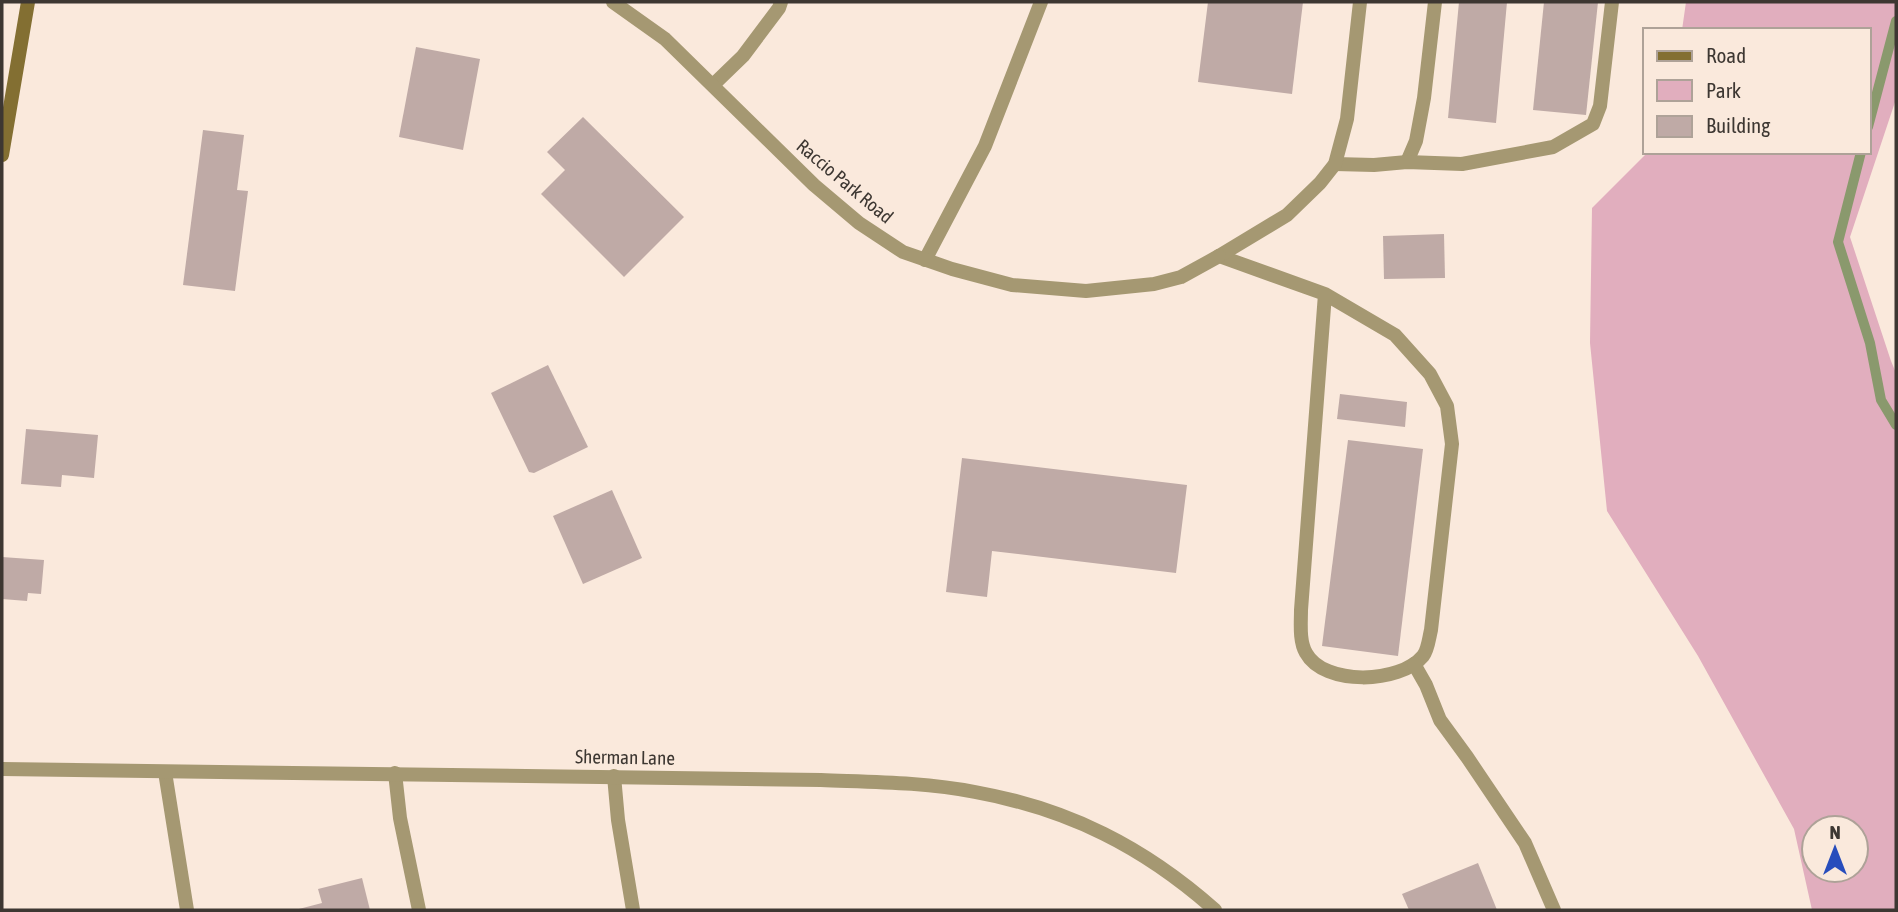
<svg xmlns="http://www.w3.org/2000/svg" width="1898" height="912" font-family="'Asap Condensed',sans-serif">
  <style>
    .green { fill: #e1aebe; fill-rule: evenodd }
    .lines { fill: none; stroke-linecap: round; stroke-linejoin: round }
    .stream { stroke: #8a996d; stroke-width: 10 }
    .building { fill: #bfaaa6 }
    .service { stroke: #a59872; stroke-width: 14 }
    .minor { stroke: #a59872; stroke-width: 14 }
    .tertiary { stroke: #a59872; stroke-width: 14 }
    .secondary { stroke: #836f32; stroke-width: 14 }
    .labels { text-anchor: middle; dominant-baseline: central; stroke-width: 6; stroke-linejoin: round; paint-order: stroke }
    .street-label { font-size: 19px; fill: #3d3732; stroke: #fae9dc }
  </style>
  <rect width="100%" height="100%" fill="#fae9dc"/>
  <!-- green -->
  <path class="green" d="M1686,2H1896V99L1850,237L1891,361L1896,373V910H1812L1794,829L1698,656L1607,511L1590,343L1592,208L1648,152H1868V30H1682ZM1814,828H1856V870H1814Z"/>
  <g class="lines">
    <!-- stream -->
    <g class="stream">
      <polyline points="1868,127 1896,21"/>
      <polyline points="1861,152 1838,242 1870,343 1881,400 1896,425"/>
    </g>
  </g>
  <!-- building -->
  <g class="building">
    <polygon points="1208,2 1303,2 1292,94 1198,82"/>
    <polygon points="1459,2 1507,2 1496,123 1448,118"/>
    <polygon points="1544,2 1598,2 1586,115 1533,110"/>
    <polygon points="416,47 480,59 463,150 399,137"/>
    <polygon points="583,117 684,217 624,277 541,194 565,170 547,152"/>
    <polygon points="203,130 244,135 237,190 248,191 235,291 183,285"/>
    <polygon points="1444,234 1445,278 1384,279 1383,236"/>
    <polygon points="548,365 588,447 534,473 529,472 491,393"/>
    <polygon points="1340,394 1407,402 1405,427 1337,419"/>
    <polygon points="26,429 98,435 94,478 62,475 61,487 21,484"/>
    <polygon points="1348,440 1423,449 1398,656 1322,646"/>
    <polygon points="962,458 1187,485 1176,573 992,551 987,597 946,592"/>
    <polygon points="612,490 642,558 583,584 553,516"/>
    <polygon points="2,557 44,560 41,594 28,593 27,601 2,599"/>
    <polygon points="1478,863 1497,910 1409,910 1402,894"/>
    <polygon points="362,878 370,910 295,910 322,903 318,889"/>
  </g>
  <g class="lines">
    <!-- service -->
    <g class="service">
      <polyline points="713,85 743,56 779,8 781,2"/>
      <polyline points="1407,162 1416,141 1424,98 1435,2"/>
      <polyline points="1335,164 1374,165 1407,162 1462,164 1553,147 1593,124 1600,106 1612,2"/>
      <path d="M1219,256L1325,294L1395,335L1430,374L1447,406L1452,444L1431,630C1429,638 1428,650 1423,656C1400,684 1324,686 1306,653C1299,641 1301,623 1301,610L1325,294"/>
      <polyline points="1219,256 1287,215 1320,183 1335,164 1347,119 1360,2"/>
      <polyline points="925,260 985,146 1041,2"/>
      <polyline points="1414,664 1426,685 1440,720 1467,757 1525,843 1554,910"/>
      <polyline points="165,772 187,910"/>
      <polyline points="395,773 400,818 419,910"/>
      <polyline points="614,776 618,820 633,910"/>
    </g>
    <!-- minor -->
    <polyline class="minor" points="613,2 665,39 814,185 859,223 903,252 952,269 1012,285 1086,291 1154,284 1181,277 1219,256"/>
    <!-- tertiary -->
    <path class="tertiary" d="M2,769L821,780C872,782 925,782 975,792C1069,809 1144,847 1215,910"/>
    <!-- secondary -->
    <polyline class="secondary" points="2,155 28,2"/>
  </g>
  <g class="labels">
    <!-- street labels -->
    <g class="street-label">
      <text transform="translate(845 181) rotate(40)">Raccio Park Road</text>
      <text transform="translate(625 757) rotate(1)">Sherman Lane</text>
    </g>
  </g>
  <!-- border -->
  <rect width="1898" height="912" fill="none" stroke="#3d3732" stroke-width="7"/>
  <!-- legend -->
  <rect x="1643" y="28" width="228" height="126" fill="#fae9dc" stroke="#aea298" stroke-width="2"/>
  <rect x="1657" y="51" width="35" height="10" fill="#836f32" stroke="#aea298" stroke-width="2"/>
  <text x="1706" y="63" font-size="21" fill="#3d3732">Road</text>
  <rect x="1657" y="80" width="35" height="21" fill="#e1aebe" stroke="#aea298" stroke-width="2"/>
  <text x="1706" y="98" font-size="21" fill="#3d3732">Park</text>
  <rect x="1657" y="116" width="35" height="21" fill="#bfaaa6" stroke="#aea298" stroke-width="2"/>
  <text x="1706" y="133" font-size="21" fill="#3d3732">Building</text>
  <!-- north arrow -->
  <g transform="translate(1835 849)"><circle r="33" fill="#fae9dc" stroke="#aea298" stroke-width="2"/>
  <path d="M0-5L12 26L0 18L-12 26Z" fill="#284dbc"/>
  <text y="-10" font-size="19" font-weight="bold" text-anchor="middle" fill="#3d3732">N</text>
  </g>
</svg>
